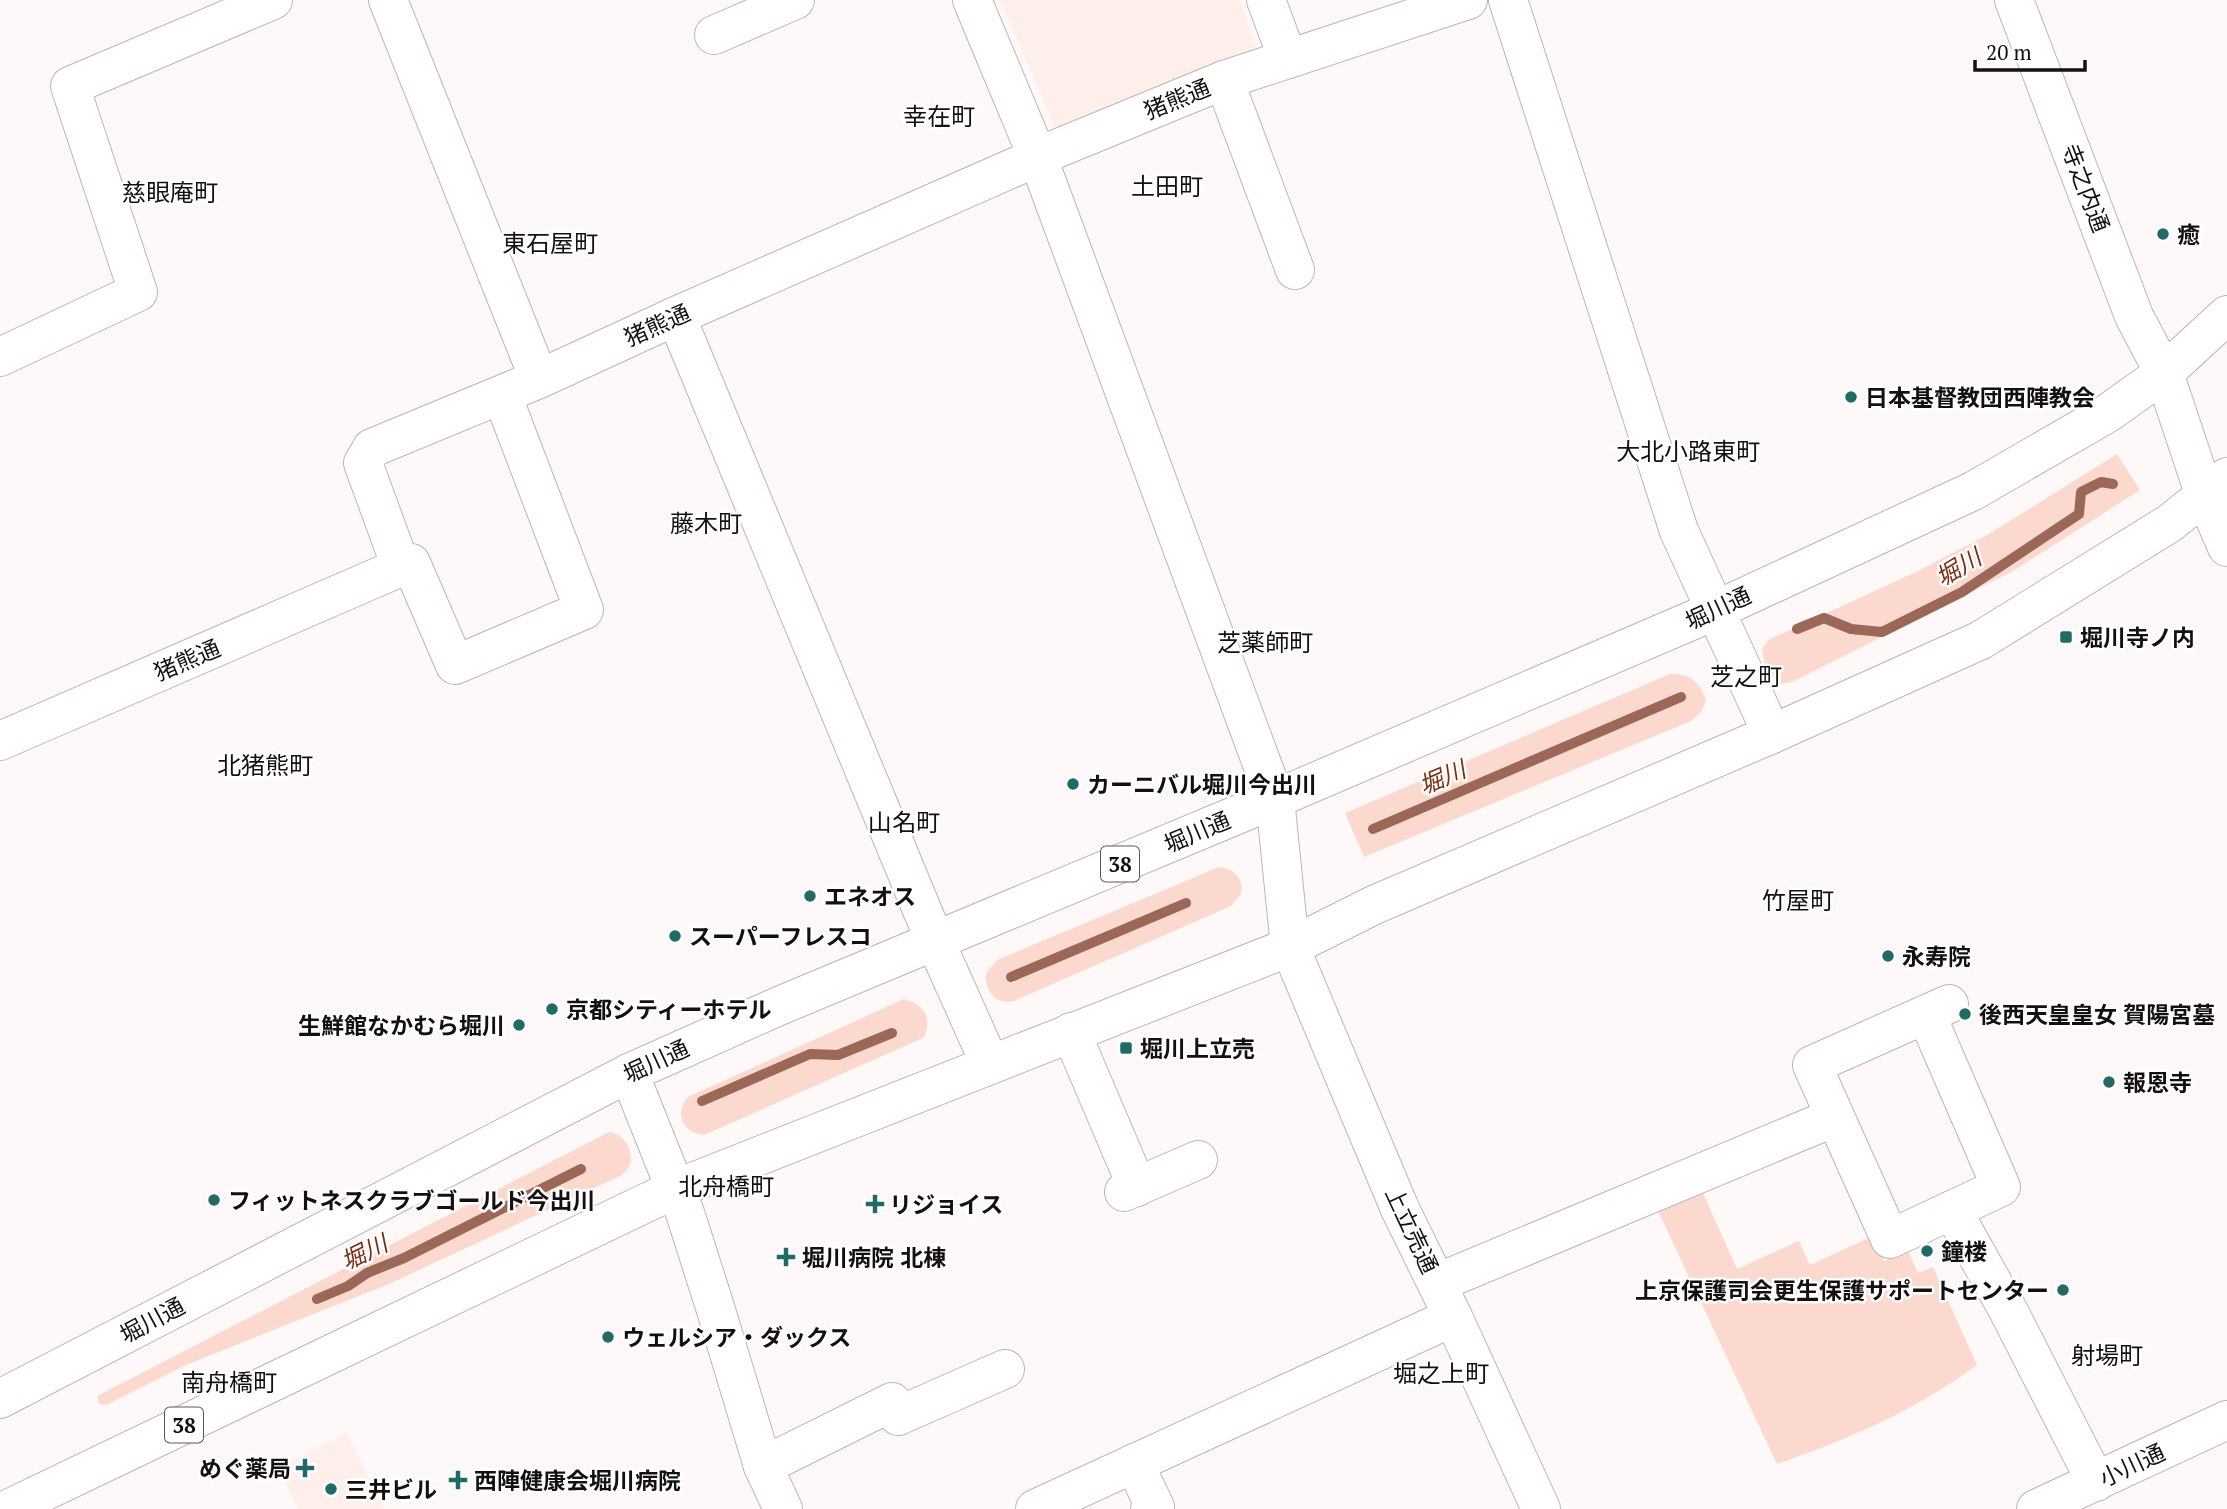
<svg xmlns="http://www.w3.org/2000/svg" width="2227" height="1509" font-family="'PT Serif','Noto Sans JP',serif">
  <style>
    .built { fill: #feefea }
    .green { fill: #fcd9ce }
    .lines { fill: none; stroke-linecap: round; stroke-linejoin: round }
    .stream { stroke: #9b6858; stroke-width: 10 }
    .minor-casing { stroke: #bfb5b2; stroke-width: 40 }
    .major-casing { stroke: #bfb5b2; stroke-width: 40 }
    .minor { stroke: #fff; stroke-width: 38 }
    .major { stroke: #fff; stroke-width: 38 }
    .poi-dot { fill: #216b66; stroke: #fff; stroke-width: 2.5 }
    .labels { text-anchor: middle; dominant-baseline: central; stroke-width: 5; stroke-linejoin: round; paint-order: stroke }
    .shield { fill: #fff; stroke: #5a5857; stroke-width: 2 }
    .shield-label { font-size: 21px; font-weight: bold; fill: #13100f }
    .street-label { font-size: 23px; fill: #13100f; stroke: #fff }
    .poi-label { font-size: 23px; font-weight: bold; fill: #13100f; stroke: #fff; text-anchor: start }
    .neighbourhood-label { font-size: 24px; fill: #13100f; stroke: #fff }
    .water-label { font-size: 24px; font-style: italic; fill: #812d0f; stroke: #fff }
  </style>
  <rect width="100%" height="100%" fill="#fef9f8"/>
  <!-- built -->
  <g class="built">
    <polygon points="1000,0 1240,0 1261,61 1061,141"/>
    <polygon points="347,1433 384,1509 298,1509 278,1468"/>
  </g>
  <!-- green -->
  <g class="green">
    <polygon points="2117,454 2140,490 2013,571 1792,682 1781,684 1766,672 1762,649 1768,640 1918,571 1989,534"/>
    <path d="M1670,674C1691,674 1699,681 1706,701L1701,712L1691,721L1364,857L1345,813Z"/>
    <path d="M1219,867C1234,869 1244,878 1241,894L1231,906L1014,1001C995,1005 985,991 986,973L997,960Z"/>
    <path d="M904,999C923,1003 934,1019 923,1038L704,1135C682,1133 674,1113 688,1097Z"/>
    <path d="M609,1132C630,1135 640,1164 620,1176L389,1284L188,1364L108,1404L102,1405L98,1403V1396L103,1393Z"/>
    <path d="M1702,1191L1737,1269L1799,1241L1810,1265L1873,1236L1884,1261L1908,1251L1918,1273L1933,1267L1977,1365C1916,1410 1849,1439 1777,1464L1658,1211Z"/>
  </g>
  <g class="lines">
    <!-- stream -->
    <g class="stream">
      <polyline points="1797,629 1824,618 1851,629 1882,632 1962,592 2079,514 2081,492 2101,482 2113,484"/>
      <polyline points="1373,829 1681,697"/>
      <polyline points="1011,977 1186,903"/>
      <polyline points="702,1101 810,1054 838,1055 892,1033"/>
      <polyline points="317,1299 348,1286 367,1273 404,1258 581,1169"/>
    </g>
    <!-- minor casing -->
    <g class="minor-casing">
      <g id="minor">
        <polyline points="388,0 539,379"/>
        <polyline points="972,0 1038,158 1275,799 1290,947 1400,1209 1453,1317 1541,1509"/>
        <polyline points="1266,0 1288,59"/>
        <polyline points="1508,0 1679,531 1772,734"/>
        <polyline points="2014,0 2134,316 2164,373 2205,496 2227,547"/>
        <polyline points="714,35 795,0"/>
        <polyline points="1224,80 1295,270"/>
        <polyline points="676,316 935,941 990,1064"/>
        <polyline points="0,357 138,292 70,86 273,0"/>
        <polyline points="401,567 411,563 455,665 584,610 502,395"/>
        <polyline points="0,741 401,567 363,463 372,448 539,379 676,316 1056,149 1224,80 1468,0"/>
        <polyline points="1926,1014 2001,1187 1890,1239 1812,1065 1949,1004"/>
        <polyline points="1071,1032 1137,1187"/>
        <polyline points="629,1073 685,1213 715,1307 763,1466 783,1509"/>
        <polyline points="1124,1192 1198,1160"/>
        <polyline points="1952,1210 2008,1310 2096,1482"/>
        <polyline points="1437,1283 1835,1117"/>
        <polyline points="1134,1463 1155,1507 1150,1509"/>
        <polyline points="763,1466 892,1402 898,1416 1005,1369"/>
        <polyline points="1035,1509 1453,1317"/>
        <polyline points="2036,1509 2227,1420"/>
      </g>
    </g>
    <!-- major casing -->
    <g class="major-casing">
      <g id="major">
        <polyline points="0,1399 629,1073 779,1006 1275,799 1714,611 1973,491 2108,413 2164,373 2227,315"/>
        <polyline points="8,1509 675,1189 1290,947 1374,905 1772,734 1981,640 2170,523 2227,477"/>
      </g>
    </g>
    <!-- minor -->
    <use href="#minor" class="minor"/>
    <!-- major -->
    <use href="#major" class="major"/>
  </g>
  <!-- markers -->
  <g class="poi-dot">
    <circle cx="2163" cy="234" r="7"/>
    <circle cx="1851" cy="397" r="7"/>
    <rect x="2059" y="630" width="14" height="14" rx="3.5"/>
    <circle cx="1073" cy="784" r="7"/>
    <circle cx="810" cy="896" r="7"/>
    <circle cx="675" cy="936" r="7"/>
    <circle cx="1888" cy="956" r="7"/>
    <circle cx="552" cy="1009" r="7"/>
    <circle cx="1965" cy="1014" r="7"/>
    <circle cx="519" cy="1025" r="7"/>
    <rect x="1119" y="1041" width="14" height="14" rx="3.5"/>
    <circle cx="2109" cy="1082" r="7"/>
    <circle cx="214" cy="1200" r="7"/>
    <path d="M871.5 1193.5h7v7h7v7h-7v7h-7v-7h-7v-7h7z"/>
    <circle cx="1927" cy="1251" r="7"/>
    <path d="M782.5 1246.5h7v7h7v7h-7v7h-7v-7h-7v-7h7z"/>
    <circle cx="2063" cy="1290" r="7"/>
    <circle cx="608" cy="1337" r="7"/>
    <path d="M301.5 1457.5h7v7h7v7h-7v7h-7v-7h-7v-7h7z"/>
    <path d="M454.5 1469.5h7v7h7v7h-7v7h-7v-7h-7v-7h7z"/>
    <circle cx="331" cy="1489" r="7"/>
  </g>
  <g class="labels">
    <!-- shield labels -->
    <g class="shield">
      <rect x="1101" y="846.5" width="38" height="35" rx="5"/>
      <rect x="165" y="1407.5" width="38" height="35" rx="5"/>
    </g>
    <g class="shield-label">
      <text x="1120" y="864">38</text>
      <text x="184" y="1425">38</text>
    </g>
    <!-- street labels -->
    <g class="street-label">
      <text transform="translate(1177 99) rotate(-22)">猪熊通</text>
      <text transform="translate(2086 188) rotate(69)">寺之内通</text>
      <text transform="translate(657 325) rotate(-24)">猪熊通</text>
      <text transform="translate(1718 608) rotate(-25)">堀川通</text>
      <text transform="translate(187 660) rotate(-23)">猪熊通</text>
      <text transform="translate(1197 832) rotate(-23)">堀川通</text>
      <text transform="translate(656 1061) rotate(-25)">堀川通</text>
      <text transform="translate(1412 1230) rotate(65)">上立売通</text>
      <text transform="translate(152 1320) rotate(-28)">堀川通</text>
      <text transform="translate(2132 1465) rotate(-25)">小川通</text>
    </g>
    <!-- poi labels -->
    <g class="poi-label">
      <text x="2177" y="234">癒</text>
      <text x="1865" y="397">日本基督教団西陣教会</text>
      <text x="2080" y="637">堀川寺ノ内</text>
      <text x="1087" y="784">カーニバル堀川今出川</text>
      <text x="824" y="896">エネオス</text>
      <text x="689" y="936">スーパーフレスコ</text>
      <text x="1902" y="956">永寿院</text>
      <text x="566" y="1009">京都シティーホテル</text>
      <text x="1979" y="1014">後西天皇皇女 賀陽宮墓</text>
      <text x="505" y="1025" text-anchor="end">生鮮館なかむら堀川</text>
      <text x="1140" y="1048">堀川上立売</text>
      <text x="2123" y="1082">報恩寺</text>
      <text x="228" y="1200">フィットネスクラブゴールド今出川</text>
      <text x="889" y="1204">リジョイス</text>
      <text x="1941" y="1251">鐘楼</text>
      <text x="802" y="1257">堀川病院 北棟</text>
      <text x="2049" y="1290" text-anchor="end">上京保護司会更生保護サポートセンター</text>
      <text x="622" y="1337">ウェルシア・ダックス</text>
      <text x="291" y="1468" text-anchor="end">めぐ薬局</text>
      <text x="474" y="1480">西陣健康会堀川病院</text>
      <text x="345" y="1489">三井ビル</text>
    </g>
    <!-- neighbourhood labels -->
    <g class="neighbourhood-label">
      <text x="939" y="116">幸在町</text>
      <text x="1167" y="186">土田町</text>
      <text x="170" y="192">慈眼庵町</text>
      <text x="550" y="243">東石屋町</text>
      <text x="1688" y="451">大北小路東町</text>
      <text x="706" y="523">藤木町</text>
      <text x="1265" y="642">芝薬師町</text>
      <text x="1746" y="676">芝之町</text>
      <text x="265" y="765">北猪熊町</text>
      <text x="904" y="822">山名町</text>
      <text x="1798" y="900">竹屋町</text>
      <text x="726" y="1186">北舟橋町</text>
      <text x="2107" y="1355">射場町</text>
      <text x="1441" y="1373">堀之上町</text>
      <text x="229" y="1382">南舟橋町</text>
    </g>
    <!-- water labels -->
    <g class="water-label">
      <text transform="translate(1958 567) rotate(-31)">堀川</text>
      <text transform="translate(1442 777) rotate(-23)">堀川</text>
      <text transform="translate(364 1252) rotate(-26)">堀川</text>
    </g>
  </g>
  <!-- scale -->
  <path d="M1975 60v10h110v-10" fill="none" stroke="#13100f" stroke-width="3.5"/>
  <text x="1986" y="60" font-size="21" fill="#13100f" stroke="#ffffff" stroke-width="5" paint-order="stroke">20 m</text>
</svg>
